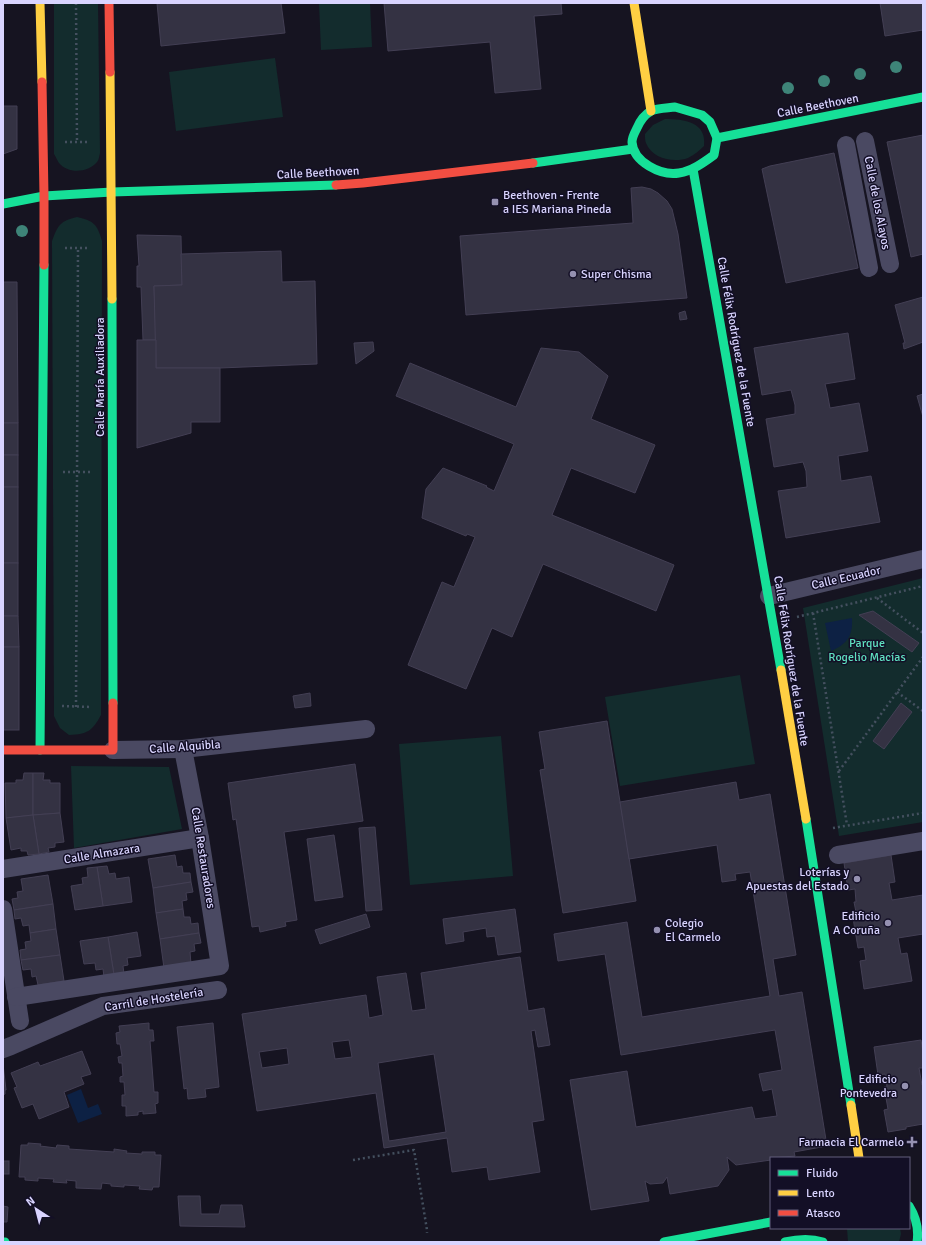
<svg xmlns="http://www.w3.org/2000/svg" width="926" height="1245" font-family="Signika,sans-serif">
  <style>
    .green { fill: #132c2d }
    .water { fill: #0d2144 }
    .building { fill: #343243; stroke: #433f54; fill-rule: evenodd }
    .lines { fill: none; stroke-linecap: round; stroke-linejoin: round }
    .path { stroke: #44505f; stroke-width: 2.5; stroke-dasharray: 2 3; stroke-linecap: butt }
    .street { stroke: #4a4962; stroke-width: 18 }
    .fast { stroke: #16e098; stroke-width: 9 }
    .slow { stroke: #ffcf43; stroke-width: 9 }
    .jam { stroke: #f24e42; stroke-width: 9 }
    .tree { fill: #3e8478 }
    .poi-dot { fill: #9591b1; stroke: #130f26; stroke-width: 1.5 }
    .labels { text-anchor: middle; dominant-baseline: central; stroke-width: 3; stroke-linejoin: round; paint-order: stroke }
    .street-label { font-size: 12px; fill: #d9d4ff; stroke: #130f26 }
    .poi-label { font-size: 12px; fill: #d9d4ff; stroke: #130f26; text-anchor: end }
    .park-label { font-size: 12px; fill: #5fe0c0; stroke: #130f26 }
  </style>
  <rect width="100%" height="100%" fill="#161421"/>
  <!-- green -->
  <g class="green">
    <path d="M54,3H98L100,153C99,156 99,160 97,162C88,173 68,174 59,163C57,160 56,157 54,154Z"/>
    <polygon points="319,3 370,3 372,47 321,50"/>
    <polygon points="275,58 283,117 176,131 169,72"/>
    <path d="M665,119C684,119 707,122 704,146C699,151 694,155 688,158C674,163 652,159 646,143C645,141 645,137 645,134L653,125Z"/>
    <path d="M77,217C94,221 97,224 102,241L101,715C92,731 88,734 69,735L60,728L54,716L52,241C58,224 61,221 77,217Z"/>
    <polygon points="923,578 923,822 839,836 803,608"/>
    <polygon points="740,675 755,764 620,786 605,697"/>
    <polygon points="501,736 513,876 410,885 399,744"/>
    <polygon points="71,766 169,767 182,829 74,848"/>
    <polygon points="847,1228 900,1228 901,1234 899,1242 848,1242"/>
  </g>
  <!-- water -->
  <g class="water">
    <path d="M852,618C853,636 847,644 831,651L825,623Z"/>
    <polygon points="81,1089 88,1108 98,1104 102,1114 78,1123 67,1095"/>
  </g>
  <!-- building -->
  <g class="building">
    <polygon points="157,3 281,3 285,33 161,46"/>
    <polygon points="384,3 561,3 562,14 534,16 541,89 495,93 490,42 388,51"/>
    <polygon points="880,3 923,3 923,30 885,36"/>
    <polygon points="3,106 17,106 17,149 3,154"/>
    <polygon points="923,135 923,254 911,257 887,142"/>
    <polygon points="834,153 858,268 786,283 762,169 770,166"/>
    <polygon points="642,187 651,189 658,193 667,201 672,209 678,234 687,298 466,315 460,236 633,223 631,188"/>
    <polygon points="137,235 181,236 182,285 154,286 156,340 143,340 141,287 137,287 137,266 139,266"/>
    <polygon points="281,251 282,282 315,281 317,364 220,368 156,368 154,286 182,285 181,254"/>
    <polygon points="3,282 17,282 18,423 3,423"/>
    <polygon points="923,297 923,342 904,349 903,343 905,343 895,305"/>
    <polygon points="685,311 687,319 680,320 679,313"/>
    <polygon points="848,333 855,379 825,384 827,392 830,408 859,403 868,451 838,456 841,481 871,476 880,522 786,538 778,491 807,487 806,471 803,462 774,467 766,419 795,414 795,405 791,390 762,395 754,348"/>
    <polygon points="137,340 156,340 156,368 220,368 220,422 191,422 191,433 137,448"/>
    <polygon points="373,342 374,351 356,364 354,343"/>
    <polygon points="541,348 579,352 608,376 591,419 655,445 635,493 571,468 552,515 674,565 656,611 543,564 512,637 492,628 466,689 408,665 442,582 454,587 475,537 467,534 466,536 422,518 426,489 443,468 487,486 486,487 494,491 514,444 396,396 410,363 516,407"/>
    <polygon points="923,394 923,417 917,396"/>
    <rect x="3" y="423" width="15" height="32"/>
    <rect x="3" y="455" width="15" height="32"/>
    <rect x="3" y="487" width="15" height="76"/>
    <rect x="3" y="563" width="15" height="53"/>
    <polygon points="873,611 919,643 912,652 859,615"/>
    <polygon points="3,616 18,616 19,647 3,647"/>
    <rect x="3" y="647" width="16" height="83"/>
    <polygon points="310,693 311,706 295,708 293,696"/>
    <polygon points="901,703 912,712 884,749 873,741"/>
    <polygon points="607,721 636,901 563,913 540,770 545,769 539,732"/>
    <polygon points="355,764 363,821 284,832 297,920 285,922 286,926 260,932 259,926 252,927 236,819 233,820 228,783"/>
    <polygon points="24,773 33,773 33,815 6,818 5,783 16,783 16,780 23,780"/>
    <polygon points="33,773 44,773 43,780 50,780 50,783 60,783 60,813 33,815"/>
    <polygon points="736,782 739,800 770,794 796,955 773,959 779,996 802,992 827,1146 794,1152 795,1156 771,1158 771,1160 736,1165 727,1157 729,1170 718,1186 670,1194 667,1177 663,1183 650,1184 645,1181 649,1201 591,1210 570,1080 627,1071 636,1127 752,1107 755,1119 777,1116 772,1089 763,1091 759,1074 782,1070 775,1030 621,1055 605,954 558,961 554,934 627,922 642,1017 770,996 750,872 735,874 736,880 722,882 717,845 629,859 620,802"/>
    <polygon points="60,813 64,842 55,843 55,847 48,848 49,852 39,854 33,815"/>
    <polygon points="33,815 39,854 28,855 27,851 21,851 21,848 11,850 6,818"/>
    <polygon points="375,827 382,910 366,911 359,828"/>
    <polygon points="334,835 343,897 315,901 307,839"/>
    <polygon points="175,855 177,867 182,866 183,873 190,873 191,882 153,888 148,859"/>
    <polygon points="891,855 895,882 889,883 892,900 923,895 923,934 898,938 901,954 907,953 912,981 864,989 860,961 866,960 864,947 858,948 852,912 856,912 854,902 856,902 855,889 848,890 844,863"/>
    <polygon points="107,866 109,874 115,873 116,879 129,877 132,902 103,906 97,867"/>
    <polygon points="97,867 103,906 75,910 71,886 83,884 82,878 88,877 87,868"/>
    <polygon points="48,875 53,904 14,910 12,899 18,898 17,892 23,891 21,879"/>
    <polygon points="191,882 193,892 186,893 187,900 182,901 183,909 156,913 153,888"/>
    <polygon points="53,904 56,929 30,933 29,925 23,926 21,918 15,919 14,910"/>
    <polygon points="183,909 184,917 190,917 191,924 198,923 199,933 160,939 156,913"/>
    <polygon points="515,909 521,952 498,955 495,936 487,937 486,928 463,932 464,941 446,944 443,919"/>
    <polygon points="366,914 370,927 320,944 315,930"/>
    <polygon points="56,929 60,955 21,960 20,950 26,949 25,942 31,941 30,933"/>
    <polygon points="137,932 141,956 127,958 128,965 123,966 124,974 114,975 108,937"/>
    <polygon points="199,933 201,943 194,944 195,951 190,952 191,964 164,968 160,939"/>
    <polygon points="108,937 114,975 104,977 103,969 96,970 95,963 84,964 80,941"/>
    <polygon points="60,955 64,981 38,985 36,976 32,977 31,969 23,970 21,960"/>
    <path d="M520,957L528,1011L544,1008L550,1045L538,1047L535,1030L531,1031L544,1120L532,1122L540,1172L489,1180L487,1167L452,1172L447,1138L384,1148L376,1093L257,1111L242,1014L366,995L369,1018L383,1015L377,977L406,973L412,1011L426,1009L421,973ZM349,1040L352,1057L335,1059L332,1042ZM287,1048L289,1064L262,1068L259,1052ZM434,1054L446,1132L389,1141L378,1063Z"/>
    <polygon points="149,1023 149,1030 153,1030 154,1041 150,1041 154,1092 158,1092 158,1103 155,1104 156,1113 143,1114 143,1111 138,1112 138,1115 126,1116 126,1106 122,1106 122,1095 125,1095 124,1082 120,1082 120,1077 123,1076 122,1063 119,1063 118,1057 122,1056 120,1044 117,1044 116,1033 120,1032 119,1026"/>
    <polygon points="213,1023 219,1087 205,1089 206,1097 188,1099 187,1088 184,1089 177,1027"/>
    <polygon points="921,1040 923,1052 923,1068 919,1068 922,1085 923,1085 923,1124 906,1127 906,1129 888,1132 884,1110 888,1109 884,1087 887,1087 886,1080 885,1074 878,1075 874,1047"/>
    <polygon points="82,1051 91,1074 81,1077 84,1084 64,1092 69,1107 39,1119 33,1104 22,1108 14,1088 17,1087 11,1073 38,1062 40,1066"/>
    <polygon points="3,1064 6,1090 5,1090 5,1094 3,1095"/>
    <polygon points="28,1143 41,1144 40,1146 56,1148 57,1145 69,1146 69,1149 114,1152 114,1149 127,1151 126,1153 142,1154 142,1152 155,1152 155,1155 161,1155 159,1187 153,1187 152,1190 139,1189 140,1186 124,1185 124,1187 111,1186 111,1184 102,1183 101,1189 76,1188 76,1181 66,1180 67,1183 53,1182 54,1179 38,1178 38,1181 25,1180 25,1177 19,1177 21,1145 28,1145"/>
    <rect x="3" y="1161" width="6" height="13"/>
    <polygon points="178,1196 200,1196 201,1214 219,1214 221,1205 242,1205 245,1227 180,1226"/>
    <polygon points="3,1206 8,1207 7,1222 3,1222"/>
  </g>
  <g class="lines">
    <!-- path -->
    <g class="path">
      <polyline points="76,3 77,142"/>
      <polyline points="65,142 90,142"/>
      <polyline points="65,248 90,248"/>
      <polyline points="63,472 90,472"/>
      <polyline points="877,598 923,633"/>
      <polyline points="813,613 847,825"/>
      <polyline points="797,617 923,586"/>
      <polyline points="897,692 923,711"/>
      <polyline points="62,706 91,707"/>
      <polyline points="76,707 78,248"/>
      <polyline points="839,771 923,657"/>
      <polyline points="833,828 923,813"/>
      <polyline points="353,1160 414,1150 427,1230 427,1233"/>
    </g>
    <!-- street -->
    <g class="street">
      <polyline points="865,141 890,264"/>
      <polyline points="846,145 869,268"/>
      <polyline points="769,596 923,559"/>
      <polyline points="113,750 183,749 366,729"/>
      <polyline points="838,855 923,841"/>
      <polyline points="3,869 200,838"/>
      <polyline points="3,909 20,1021"/>
      <polyline points="16,997 220,966 200,838 183,749"/>
      <polyline points="3,1049 11,1046 103,1006 218,990"/>
    </g>
    <!-- fast -->
    <g class="fast">
      <path d="M675,107L702,115L710,122L717,138L714,155C703,163 692,171 679,173C661,176 633,162 632,142C632,137 635,132 637,128C640,121 644,115 651,111C657,108 668,108 675,107Z"/>
      <polyline points="717,138 923,97"/>
      <polyline points="533,163 633,149"/>
      <polyline points="693,169 781,670"/>
      <polyline points="3,204 44,196 112,192 336,185"/>
      <polyline points="112,299 113,703"/>
      <polyline points="40,750 44,265"/>
      <polyline points="806,819 851,1105"/>
      <path d="M909,1206C916,1217 919,1229 917,1242"/>
      <polyline points="3,1242 5,1242"/>
      <polyline points="664,1242 771,1222"/>
      <path d="M785,1242C798,1239 810,1238 823,1242"/>
    </g>
    <!-- slow -->
    <g class="slow">
      <polyline points="40,3 42,82"/>
      <polyline points="634,3 651,111"/>
      <polyline points="110,72 112,299"/>
      <polyline points="781,670 806,819"/>
      <polyline points="851,1105 859,1158"/>
    </g>
    <!-- jam -->
    <g class="jam">
      <polyline points="109,3 110,72"/>
      <polyline points="42,82 44,196 44,265"/>
      <polyline points="336,185 363,183 533,163"/>
      <polyline points="3,750 113,750 113,703"/>
    </g>
  </g>
  <!-- trees -->
  <g class="tree">
    <circle cx="896" cy="67" r="6"/>
    <circle cx="860" cy="74" r="6"/>
    <circle cx="824" cy="81" r="6"/>
    <circle cx="788" cy="88" r="6"/>
    <circle cx="22" cy="231" r="6"/>
  </g>
  <!-- markers -->
  <g class="poi-dot">
    <rect x="491" y="198" width="8" height="8" rx="2"/>
    <circle cx="573" cy="274" r="4"/>
    <circle cx="857" cy="879" r="4"/>
    <circle cx="888" cy="923" r="4"/>
    <circle cx="657" cy="930" r="4"/>
    <circle cx="905" cy="1086" r="4"/>
    <path d="M910 1136h4v4h4v4h-4v4h-4v-4h-4v-4h4z"/>
  </g>
  <g class="labels">
    <!-- street labels -->
    <g class="street-label">
      <text transform="translate(818 106) rotate(-11)">Calle Beethoven</text>
      <text transform="translate(318 173) rotate(-3)">Calle Beethoven</text>
      <text transform="translate(877 203) rotate(79)">Calle de los Alayos</text>
      <text transform="translate(736 342) rotate(80)">Calle Félix Rodríguez de la Fuente</text>
      <text transform="translate(100 377) rotate(-90)">Calle María Auxiliadora</text>
      <text transform="translate(846 578) rotate(-13)">Calle Ecuador</text>
      <text transform="translate(791 661) rotate(81)">Calle Félix Rodríguez de la Fuente</text>
      <text transform="translate(185 747) rotate(-4)">Calle Alquibla</text>
      <text transform="translate(102 854) rotate(-9)">Calle Almazara</text>
      <text transform="translate(203 858) rotate(81)">Calle Restauradores</text>
      <text transform="translate(154 1000) rotate(-9)">Carril de Hostelería</text>
    </g>
    <!-- poi labels -->
    <g class="poi-label">
      <text x="503" y="195" text-anchor="start">Beethoven - Frente<tspan x="503" dy="14">a IES Mariana Pineda</tspan></text>
      <text x="581" y="274" text-anchor="start">Super Chisma</text>
      <text x="849" y="872">Loterías y<tspan x="849" dy="14">Apuestas del Estado</tspan></text>
      <text x="880" y="916">Edificio<tspan x="880" dy="14">A Coruña</tspan></text>
      <text x="665" y="923" text-anchor="start">Colegio<tspan x="665" dy="14">El Carmelo</tspan></text>
      <text x="897" y="1079">Edificio<tspan x="897" dy="14">Pontevedra</tspan></text>
      <text x="904" y="1142">Farmacia El Carmelo</text>
    </g>
    <!-- park labels -->
    <g class="park-label">
      <text x="867" y="643">Parque<tspan x="867" dy="14">Rogelio Macías</tspan></text>
    </g>
  </g>
  <!-- border -->
  <rect width="926" height="1245" fill="none" stroke="#d9d4ff" stroke-width="8"/>
  <!-- legend -->
  <rect x="770" y="1157" width="140" height="72" fill="#130f26" stroke="#625e7d"/>
  <rect x="778" y="1170" width="20" height="6" fill="#16e098" stroke="#625e7d"/>
  <text x="806" y="1177" font-size="12" fill="#d9d4ff">Fluido</text>
  <rect x="778" y="1190" width="20" height="6" fill="#ffcf43" stroke="#625e7d"/>
  <text x="806" y="1197" font-size="12" fill="#d9d4ff">Lento</text>
  <rect x="778" y="1210" width="20" height="6" fill="#f24e42" stroke="#625e7d"/>
  <text x="806" y="1217" font-size="12" fill="#d9d4ff">Atasco</text>
  <!-- north arrow -->
  <g transform="translate(36 1209) rotate(324)" stroke="#130f26" stroke-width="3" paint-order="stroke">
  <path d="M0-3L7 15L0 10L-7 15Z" fill="#d9d4ff"/>
  <text y="-6" font-size="11" font-weight="bold" text-anchor="middle" fill="#d9d4ff">N</text>
  </g>
</svg>
